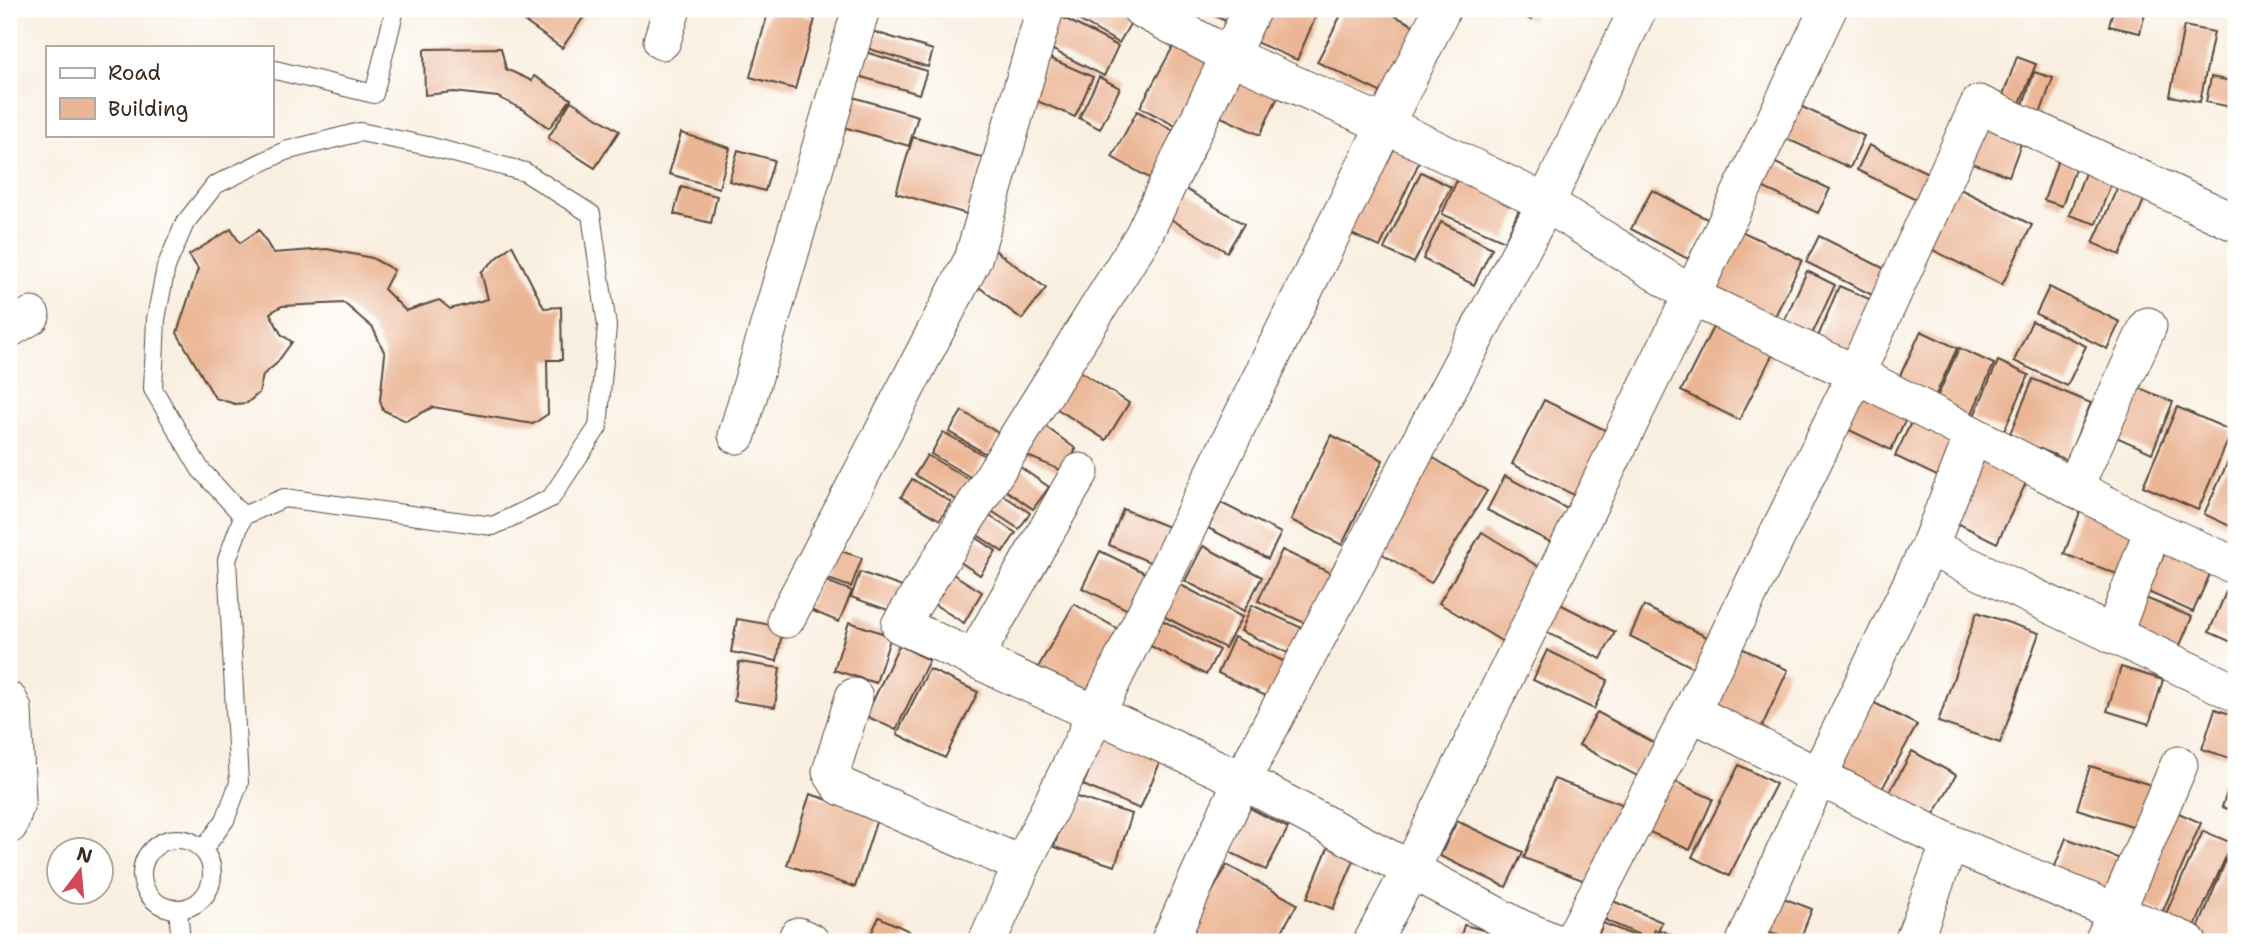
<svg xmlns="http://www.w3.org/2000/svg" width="2245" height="951" font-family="'Shantell Sans',sans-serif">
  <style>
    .building { fill: #ebb695 }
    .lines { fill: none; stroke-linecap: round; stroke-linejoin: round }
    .service-casing { stroke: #58483b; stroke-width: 20 }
    .minor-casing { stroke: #58483b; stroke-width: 39 }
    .service { stroke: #fff; stroke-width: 18 }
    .minor { stroke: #fff; stroke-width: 37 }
  </style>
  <rect width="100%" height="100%" fill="#fff"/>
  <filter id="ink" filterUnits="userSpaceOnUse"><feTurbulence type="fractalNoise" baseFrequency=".0143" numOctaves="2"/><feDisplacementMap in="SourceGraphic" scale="14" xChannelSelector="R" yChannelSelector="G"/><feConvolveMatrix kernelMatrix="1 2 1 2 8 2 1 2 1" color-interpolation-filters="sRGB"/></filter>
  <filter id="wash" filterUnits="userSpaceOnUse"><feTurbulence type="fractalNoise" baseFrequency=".00686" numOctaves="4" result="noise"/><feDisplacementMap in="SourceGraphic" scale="28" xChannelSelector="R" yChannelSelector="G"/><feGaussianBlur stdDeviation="1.57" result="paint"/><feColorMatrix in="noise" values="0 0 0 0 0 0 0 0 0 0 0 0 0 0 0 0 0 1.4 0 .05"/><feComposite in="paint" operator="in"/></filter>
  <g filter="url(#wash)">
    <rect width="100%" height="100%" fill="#f9efe0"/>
    <g id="blocks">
      <!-- building -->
      <g class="building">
        <polygon points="507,9 571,9 583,18 562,48"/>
        <polygon points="769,9 779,9 815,19 795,89 750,77"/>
        <polygon points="1059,9 1126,9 1136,14 1119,43"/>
        <polygon points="1200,9 1242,9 1234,25"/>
        <polygon points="1265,9 1319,9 1297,60 1251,40"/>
        <polygon points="1344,9 1381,9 1419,28 1386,95 1317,62"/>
        <polygon points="1511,9 1537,9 1531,20"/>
        <polygon points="2113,9 2146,9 2140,33 2109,26"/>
        <polygon points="1058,15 1118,46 1104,76 1043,45"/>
        <polygon points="2184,26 2214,32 2200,102 2170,96"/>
        <polygon points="865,29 933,50 928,67 860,46"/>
        <polygon points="1180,34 1224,57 1183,130 1140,107"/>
        <polygon points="501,48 506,69 532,81 534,76 571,99 549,128 524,110 498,97 454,92 425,95 424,49"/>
        <polygon points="862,51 927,71 919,94 855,75"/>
        <polygon points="1047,57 1093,77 1075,117 1030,98"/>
        <polygon points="2017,57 2036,64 2016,113 1999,106"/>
        <polygon points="1240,71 1281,90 1260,135 1219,116"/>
        <polygon points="2034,72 2053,78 2036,125 2018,119"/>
        <polygon points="1099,77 1120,88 1100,129 1079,118"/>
        <polygon points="2211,77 2236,82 2236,108 2206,102"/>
        <polygon points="849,96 918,116 909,146 840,126"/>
        <polygon points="571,101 619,131 595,168 548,138"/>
        <polygon points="1798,105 1864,136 1850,168 1783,137"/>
        <polygon points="1137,111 1188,138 1162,185 1112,157"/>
        <polygon points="1986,115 2026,130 2009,176 1969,162"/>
        <polygon points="681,133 730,148 719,188 669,174"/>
        <polygon points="913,137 984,158 967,214 896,193"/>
        <polygon points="1389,141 1422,156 1380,247 1347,232"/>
        <polygon points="1869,145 1928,173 1916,199 1857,170"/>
        <polygon points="738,150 774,160 765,191 729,181"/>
        <polygon points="2060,154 2078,160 2062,206 2044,200"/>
        <polygon points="1763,157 1830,189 1818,213 1751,182"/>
        <polygon points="2088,165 2114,175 2096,224 2069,215"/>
        <polygon points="1421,172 1451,187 1414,263 1384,249"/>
        <polygon points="1460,173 1523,201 1505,241 1442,214"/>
        <polygon points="2121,179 2148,191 2120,255 2093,243"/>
        <polygon points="1954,186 2032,225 2002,285 1923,245"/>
        <polygon points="681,187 717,196 711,223 674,214"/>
        <polygon points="1184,188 1244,224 1227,252 1167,217"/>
        <polygon points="1652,190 1709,220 1688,259 1631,229"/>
        <polygon points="1441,222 1492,248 1474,285 1423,259"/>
        <polygon points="1735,228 1802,260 1770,327 1703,295"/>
        <polygon points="231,229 240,243 259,230 273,253 327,249 372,258 394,270 384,289 406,311 439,300 450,309 488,299 481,272 512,245 544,308 561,307 562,360 547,360 548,414 533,424 433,407 406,421 383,410 380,400 385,354 373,328 344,303 282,306 270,313 281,334 292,342 276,364 263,375 259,393 247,403 235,404 215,398 177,333 198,269 189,255"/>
        <polygon points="1819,236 1891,272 1878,298 1806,262"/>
        <polygon points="992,248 1046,288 1022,319 968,279"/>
        <polygon points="1807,271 1835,285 1808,343 1780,330"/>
        <polygon points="1839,286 1874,301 1850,359 1815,344"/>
        <polygon points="2049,287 2120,322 2107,349 2036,314"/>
        <polygon points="1718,317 1777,346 1739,420 1681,391"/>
        <polygon points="2032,321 2086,346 2067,386 2014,361"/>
        <polygon points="1921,331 1957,348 1933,401 1896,384"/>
        <polygon points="1959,348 1994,364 1969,420 1934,404"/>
        <polygon points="1998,361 2029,375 2004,431 1973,418"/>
        <polygon points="1075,368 1129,403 1106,440 1051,405"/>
        <polygon points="2033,379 2091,403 2067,460 2009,436"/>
        <polygon points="2125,382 2173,402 2152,453 2103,431"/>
        <polygon points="1864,387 1911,408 1891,450 1845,428"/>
        <polygon points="1544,400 1613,434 1580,498 1512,464"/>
        <polygon points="2177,407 2232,431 2198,510 2143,486"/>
        <polygon points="962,411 1000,434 988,455 949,432"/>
        <polygon points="1915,414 1961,435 1941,478 1895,456"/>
        <polygon points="1037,420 1076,449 1065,472 1016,451"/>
        <polygon points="943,432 985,456 972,478 931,454"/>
        <polygon points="1331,435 1383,460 1342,545 1291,520"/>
        <polygon points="2236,444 2236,529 2204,514"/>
        <polygon points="1976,451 2029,477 1997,543 1943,516"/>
        <polygon points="927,455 970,480 958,501 915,475"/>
        <polygon points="1432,457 1487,491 1431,583 1376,550"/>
        <polygon points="1017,465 1049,487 1033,509 1001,487"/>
        <polygon points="1505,476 1579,515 1562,548 1487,510"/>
        <polygon points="912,479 951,502 940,520 901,497"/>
        <polygon points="998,492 1030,513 1019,529 987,508"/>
        <polygon points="1221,503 1281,533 1268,559 1208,528"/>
        <polygon points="2082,507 2143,529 2125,577 2064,554"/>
        <polygon points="1123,509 1179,531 1164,568 1109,545"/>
        <polygon points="983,512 1016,533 1003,552 970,530"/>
        <polygon points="1482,532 1552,575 1508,645 1439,603"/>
        <polygon points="971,534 996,551 980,575 954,558"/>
        <polygon points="2169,543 2215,563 2193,612 2148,592"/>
        <polygon points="1203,546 1262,577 1244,611 1185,581"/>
        <polygon points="832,548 862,558 851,587 822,577"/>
        <polygon points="1282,550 1339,577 1315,628 1258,601"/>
        <polygon points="1100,551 1156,578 1139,615 1082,588"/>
        <polygon points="948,571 982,592 964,623 929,601"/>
        <polygon points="860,572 908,589 899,614 851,597"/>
        <polygon points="821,579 852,591 839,622 808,609"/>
        <polygon points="1179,584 1242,617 1225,648 1163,616"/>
        <polygon points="2226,592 2236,597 2236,644 2209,632"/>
        <polygon points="2143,597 2192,617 2175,657 2126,636"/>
        <polygon points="1554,601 1615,632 1601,659 1540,629"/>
        <polygon points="1074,604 1125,633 1089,698 1037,669"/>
        <polygon points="1252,605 1304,629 1292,655 1241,631"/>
        <polygon points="1644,606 1711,639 1696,669 1630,636"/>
        <polygon points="1977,612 2039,633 2000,743 1938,722"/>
        <polygon points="1158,618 1219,650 1206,675 1145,643"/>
        <polygon points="737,619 783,627 777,661 731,652"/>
        <polygon points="849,622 891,636 876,683 834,670"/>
        <polygon points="1234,637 1289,664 1272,699 1218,673"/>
        <polygon points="899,645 929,660 896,730 866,716"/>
        <polygon points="1735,645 1788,670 1757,737 1704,712"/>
        <polygon points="1547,650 1608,680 1594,709 1533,680"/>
        <polygon points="739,662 780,668 775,707 734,701"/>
        <polygon points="2121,667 2163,680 2149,724 2107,711"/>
        <polygon points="929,669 978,692 945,758 897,734"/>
        <polygon points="1863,697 1917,725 1882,789 1828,760"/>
        <polygon points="2215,709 2236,716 2236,760 2202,749"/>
        <polygon points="1597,712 1658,745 1641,778 1579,745"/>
        <polygon points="1105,733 1162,758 1140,809 1083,785"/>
        <polygon points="1912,751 1956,775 1932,818 1888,795"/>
        <polygon points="1739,765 1776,784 1729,876 1692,857"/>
        <polygon points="2236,765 2236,812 2222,807"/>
        <polygon points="2090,766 2154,786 2142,829 2077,809"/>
        <polygon points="1667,778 1713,799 1690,850 1643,829"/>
        <polygon points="1554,779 1622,804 1593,884 1524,858"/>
        <polygon points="810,794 878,816 855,887 787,865"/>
        <polygon points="1070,795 1132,814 1115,866 1054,847"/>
        <polygon points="1250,808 1288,828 1266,870 1228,851"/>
        <polygon points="2170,809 2201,823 2162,913 2131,899"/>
        <polygon points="1457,821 1523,852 1506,887 1440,856"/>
        <polygon points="2203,831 2232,843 2192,933 2163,920"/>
        <polygon points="2066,838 2123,860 2107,900 2050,879"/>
        <polygon points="1329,845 1356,856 1333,909 1307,898"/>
        <polygon points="2232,845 2236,847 2236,923 2228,942 2201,942 2194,939"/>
        <polygon points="1227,865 1297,904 1276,942 1190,942 1185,940"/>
        <polygon points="1778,896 1812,909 1799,942 1764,931"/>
        <polygon points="1613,901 1662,922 1658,931 1655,929 1651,940 1605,920"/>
        <polygon points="879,917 909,931 903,942 867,942"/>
        <polygon points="1603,923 1650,942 1596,942"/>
        <polygon points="1464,925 1487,931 1484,942 1459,942"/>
        <polygon points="1660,930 1689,942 1653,942 1657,932 1659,934"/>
      </g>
    </g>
  </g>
  <g filter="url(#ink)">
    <use href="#blocks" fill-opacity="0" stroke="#58483b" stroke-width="2"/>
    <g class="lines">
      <!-- service casing -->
      <g class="service-casing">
        <g id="service">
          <polyline points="271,69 374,94 395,9"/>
          <circle cx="177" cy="874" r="35"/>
          <polyline points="203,850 225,820 239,783 227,560 243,516 284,498 493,526 551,498 598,427 607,326 591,214 525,172 428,146 360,132 285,151 215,185 185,223 166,267 156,319 153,389 200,469 243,516"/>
          <polyline points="178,910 181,942"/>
        </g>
      </g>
      <!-- minor casing -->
      <g class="minor-casing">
        <g id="minor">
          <polyline points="1141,9 1228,55 1386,125 1546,203 1703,302 1856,374 2153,529 2236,566"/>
          <polyline points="1252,9 1143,236 900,625 1242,780 1520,928 1554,942"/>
          <polyline points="662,41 672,9"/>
          <polyline points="9,329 31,316"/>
          <polyline points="737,435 861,9"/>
          <polyline points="2074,488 2148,326"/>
          <polyline points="1929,547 2236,693"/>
          <polyline points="786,619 973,259 1045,9"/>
          <polyline points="2113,635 2153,529"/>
          <polyline points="974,658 1080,472"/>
          <polyline points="854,697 831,772 840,786 1022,865"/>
          <polyline points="9,701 13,709 17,800 9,825"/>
          <polyline points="1691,712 1950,843 2188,942"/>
          <polyline points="798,936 811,942"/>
          <polyline points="987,942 1022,865 1442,9"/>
          <polyline points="1169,942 1242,780 1546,203 1638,9"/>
          <polyline points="1372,942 1411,869 1692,295 1828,9"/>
          <polyline points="1572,942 1691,712 1856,374 1979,104 2236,223"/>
          <polyline points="1745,942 1818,777 1929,547 1973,436"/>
          <polyline points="1913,942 1950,843"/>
          <polyline points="2103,942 2179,765"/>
        </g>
      </g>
      <!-- service -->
      <use href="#service" class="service"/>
      <!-- minor -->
      <use href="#minor" class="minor"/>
    </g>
  </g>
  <!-- margin -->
  <rect width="2245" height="951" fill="none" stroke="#fff" stroke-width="35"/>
  <!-- legend -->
  <rect x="46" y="46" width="228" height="91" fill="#ffffff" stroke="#b1aaa5" stroke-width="2"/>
  <rect x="60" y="68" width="35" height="10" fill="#ffffff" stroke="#b1aaa5" stroke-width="2"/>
  <text x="108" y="80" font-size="21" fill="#3b2a1e">Road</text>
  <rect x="60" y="98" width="35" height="21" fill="#ebb695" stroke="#b1aaa5" stroke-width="2"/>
  <text x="108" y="116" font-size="21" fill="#3b2a1e">Building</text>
  <!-- north arrow -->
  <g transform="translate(80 871) rotate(16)"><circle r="33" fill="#ffffff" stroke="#b1aaa5" stroke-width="2"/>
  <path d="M0-5L12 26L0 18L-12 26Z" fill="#d1495b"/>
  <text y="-10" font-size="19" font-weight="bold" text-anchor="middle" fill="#3b2a1e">N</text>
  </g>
</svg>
